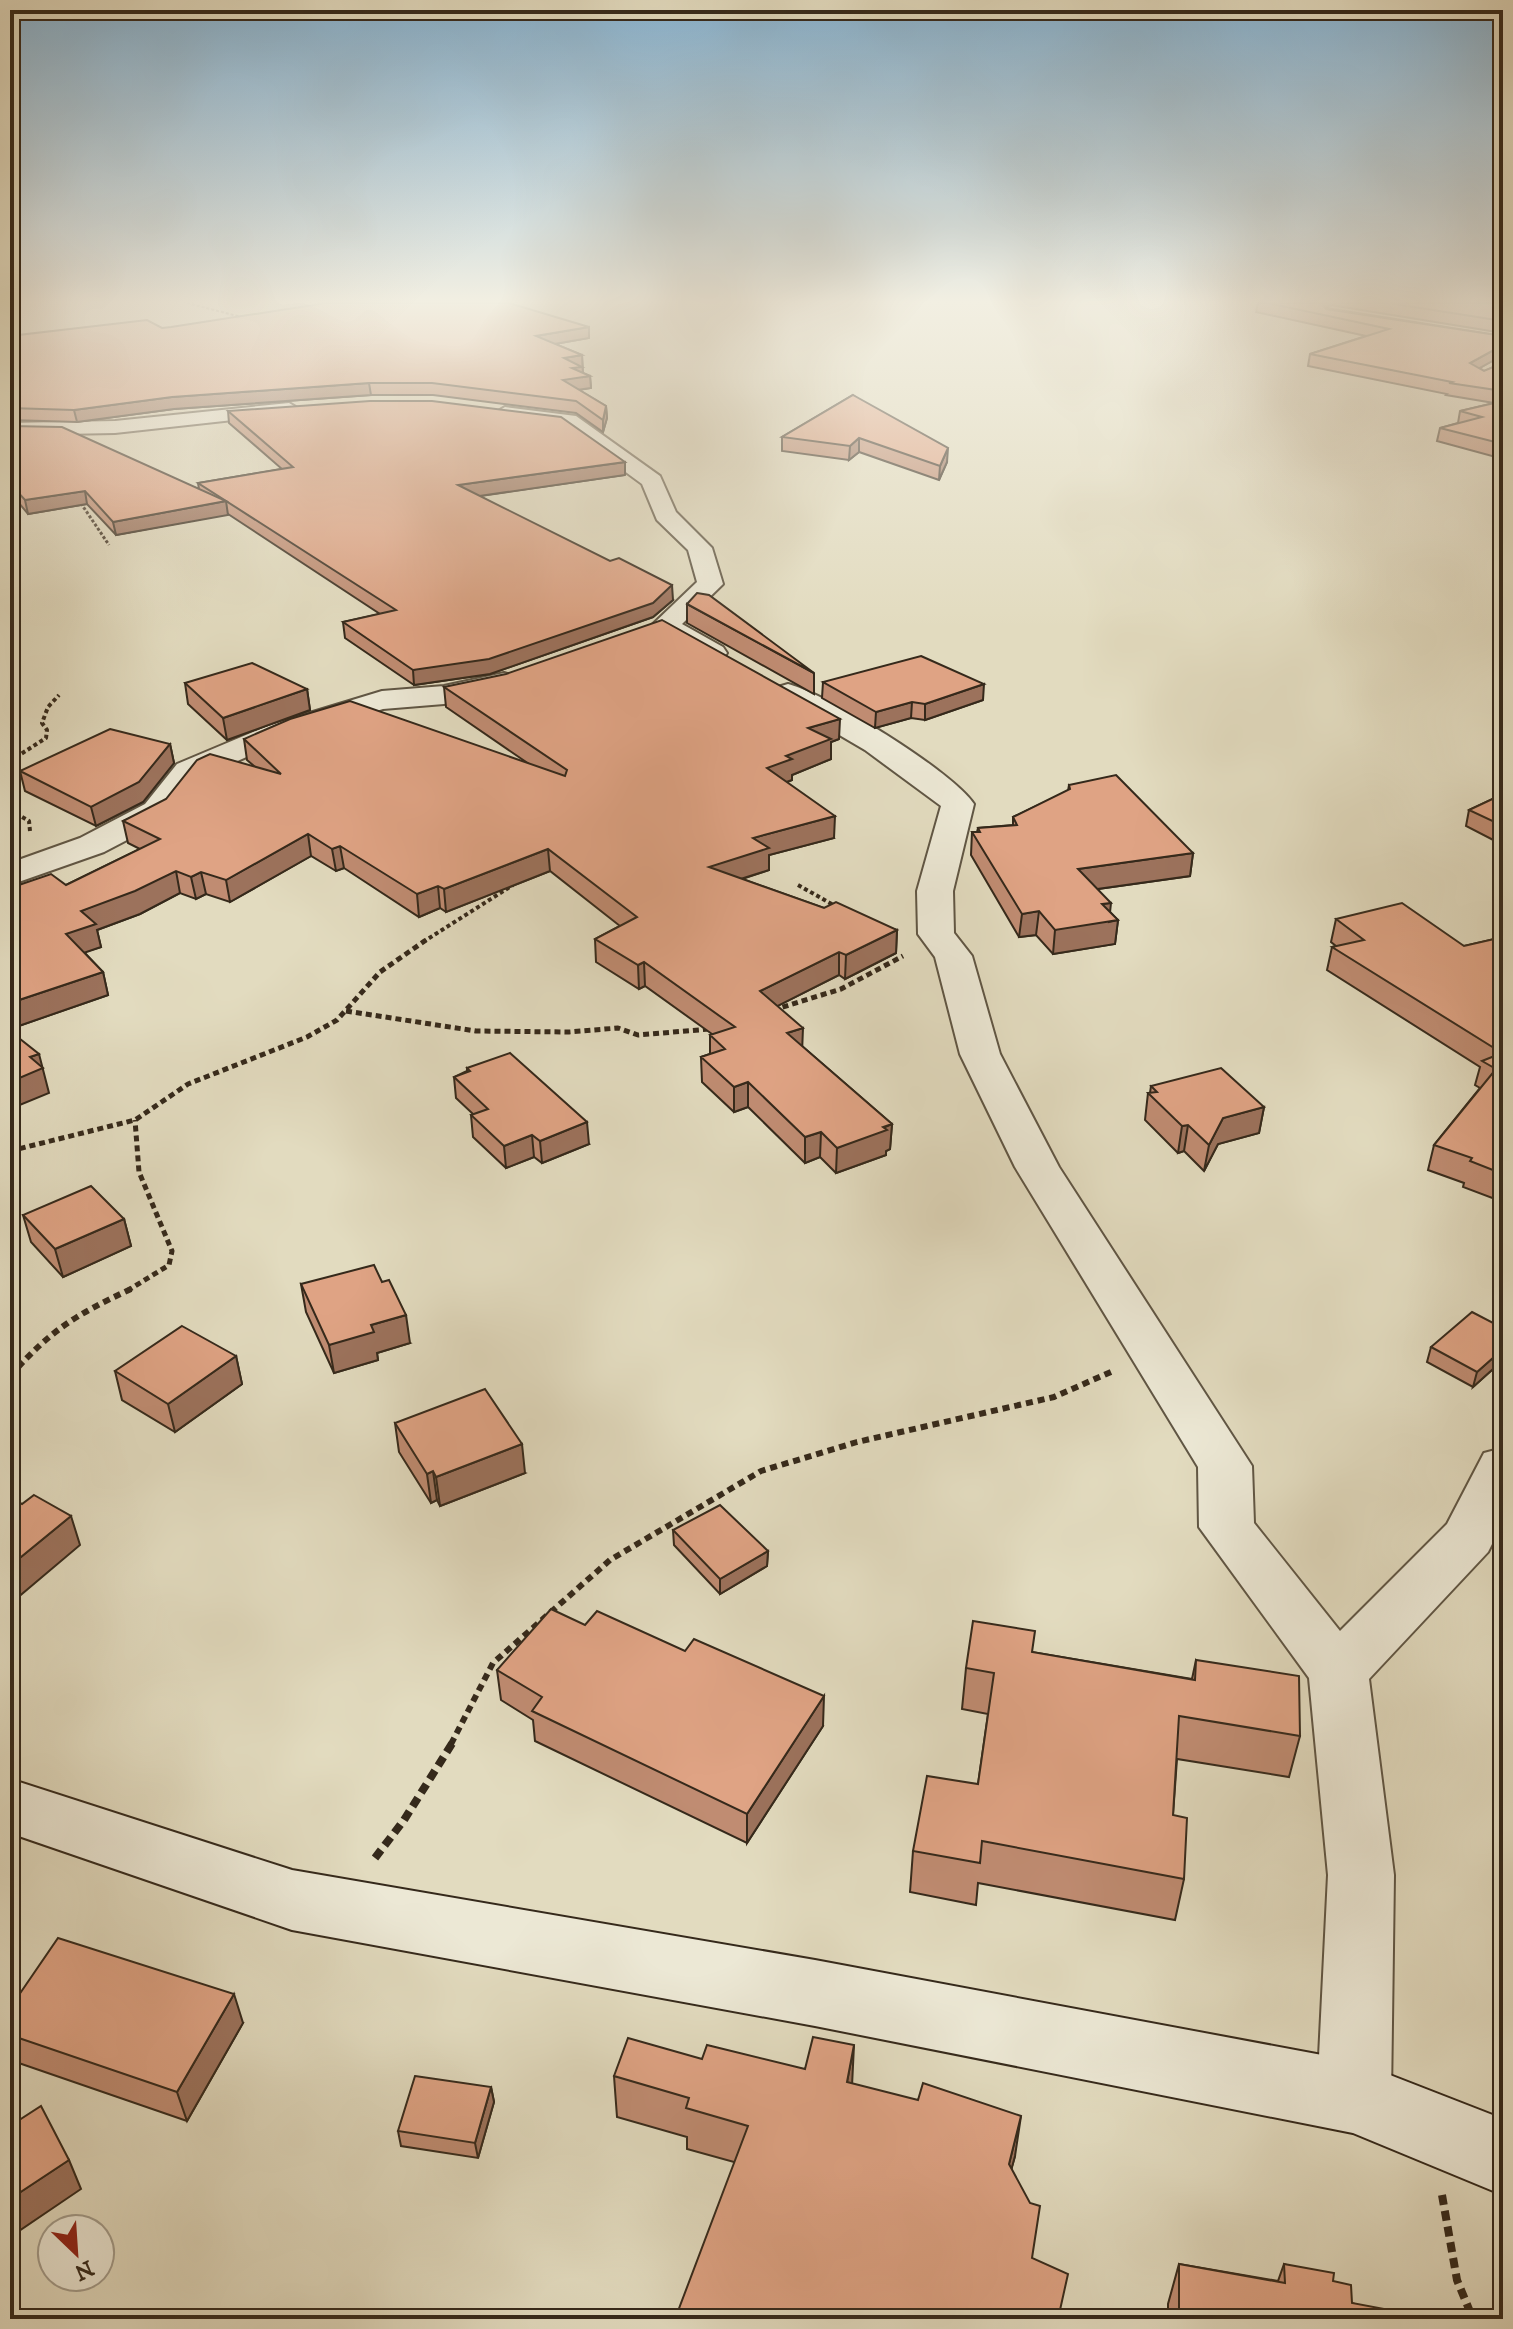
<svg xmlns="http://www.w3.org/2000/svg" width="1513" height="2329" font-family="'IM FELL DW Pica',serif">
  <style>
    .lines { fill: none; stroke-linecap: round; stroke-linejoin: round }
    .street-casing { stroke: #605644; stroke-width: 4 }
    .secondary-casing { stroke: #35291b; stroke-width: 4 }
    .path-far5 { stroke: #35291b; stroke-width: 2; stroke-dasharray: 3 2; stroke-linecap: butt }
    .path-far4 { stroke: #35291b; stroke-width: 3; stroke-dasharray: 3 2; stroke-linecap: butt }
    .path-far3 { stroke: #35291b; stroke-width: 4; stroke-dasharray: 4 3; stroke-linecap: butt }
    .path-far2 { stroke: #35291b; stroke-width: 5; stroke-dasharray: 6 4; stroke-linecap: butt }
    .path-far1 { stroke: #35291b; stroke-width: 6; stroke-dasharray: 7 5; stroke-linecap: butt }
    .path { stroke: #35291b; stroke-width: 8; stroke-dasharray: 10 6; stroke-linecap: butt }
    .street { fill: #ece8d5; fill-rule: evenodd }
    .secondary { fill: #ece8d5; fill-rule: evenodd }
    .wall { fill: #c08c72; stroke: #35291b; stroke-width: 2 }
    .shaded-wall { fill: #9c725c; stroke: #35291b; stroke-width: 2 }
    .building { fill: #dfa384; stroke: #35291b; stroke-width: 2 }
  </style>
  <rect width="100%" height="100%" fill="#e2dbbf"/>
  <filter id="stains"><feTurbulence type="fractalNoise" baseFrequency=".0025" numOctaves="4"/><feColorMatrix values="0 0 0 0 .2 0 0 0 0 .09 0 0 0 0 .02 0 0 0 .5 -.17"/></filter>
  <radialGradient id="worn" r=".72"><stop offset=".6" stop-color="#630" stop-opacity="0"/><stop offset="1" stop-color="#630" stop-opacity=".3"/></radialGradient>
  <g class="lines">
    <!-- street casing -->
    <g class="street-casing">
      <g id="street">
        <polygon points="289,403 299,409 296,413 115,433 10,435 10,423 115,421"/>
        <polygon points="505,407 576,416 660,476 676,512 712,548 723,584 682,624 723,647 727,653 723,659 703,659 651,626 697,582 688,550 657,520 642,484 563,426 498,417 495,413"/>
        <polygon points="504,673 514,676 518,682 514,688 444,704 383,709 292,737 199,778 169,818 104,852 10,885 10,863 80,838 145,804 177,764 270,725 382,691 444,686"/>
        <path d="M788,684C827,694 952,771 974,804L953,891L954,933L972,956L1000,1054L1059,1167L1252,1466L1254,1523L1340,1631L1447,1524L1484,1453L1503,1448V1522L1488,1552L1369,1679L1394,1875L1391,2097L1380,2122L1354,2133L1328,2122L1317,2097L1328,1875L1309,1678L1199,1527L1198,1467L1015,1167L960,1054L935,957L918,934L917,891L941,806L865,750L778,699L773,693L778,687Z"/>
      </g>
    </g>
    <!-- secondary casing -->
    <g class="secondary-casing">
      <polygon id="secondary" points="10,1779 292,1870 815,1960 1354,2061 1503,2119 1503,2195 1353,2133 815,2026 292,1930 10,1833"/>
    </g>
    <!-- path-far5 -->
    <polyline class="path-far5" points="187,303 245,318"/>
    <!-- path-far4 -->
    <polyline class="path-far4" points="78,499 109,545"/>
    <!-- path-far3 -->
    <g class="path-far3">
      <polyline points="10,761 46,738 47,730 42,723 48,707 59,695"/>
      <polyline points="10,810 29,821 30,831"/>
      <polyline points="798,885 837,907"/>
      <polyline points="423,942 513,885"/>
    </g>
    <!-- path-far2 -->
    <g class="path-far2">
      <polyline points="773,1010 841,989 903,956"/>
      <polyline points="346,1011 476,1031 569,1032 618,1028 638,1035 710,1029"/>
      <polyline points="10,1151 135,1120 188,1084 307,1037 337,1020 380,972 426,940"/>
      <polyline points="127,1291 169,1265 172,1251 139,1172 135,1120"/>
    </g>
    <!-- path-far1 -->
    <g class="path-far1">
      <path d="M10,1376C51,1330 75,1315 131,1289"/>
      <polyline points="451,1744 493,1663 610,1560 761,1471 857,1442 1054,1397 1113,1371"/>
    </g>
    <!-- path -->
    <g class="path">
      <polyline points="375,1858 404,1820 453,1742"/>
      <polyline points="1442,2195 1457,2280 1473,2319"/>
    </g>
    <!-- street -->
    <use href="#street" class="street"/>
    <!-- secondary -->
    <use href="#secondary" class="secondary"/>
  </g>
  <!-- wall -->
  <g class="wall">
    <polygon points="1258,303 1503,303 1503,333 1331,305 1326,308 1503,336 1503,355 1480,368 1484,371 1503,363 1503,459 1437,441 1440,428 1458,423 1460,411 1494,403 1446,395 1447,394 1308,366 1310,354 1366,336 1256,312"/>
    <polygon points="589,327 589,338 555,344 582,355 583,373 590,376 591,388 579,390 606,406 607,418 603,432 576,413 433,395 371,395 174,409 77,422 10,420 10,336 162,328"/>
    <polygon points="853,395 947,462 939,480 859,452 849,460 782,451 782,437"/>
    <polygon points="228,411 625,475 479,496 673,600 653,617 490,674 414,685 345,638 343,622 380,614 228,514 116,535 87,504 28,514 19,503 10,505 10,426 199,489 198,483 282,469 229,423"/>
    <polygon points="687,604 814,673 814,694 687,623"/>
    <polygon points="823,682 983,700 925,720 911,718 875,728 822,698"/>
    <polygon points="185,683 307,689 310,710 227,740 188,704"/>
    <polygon points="444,687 839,739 831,742 831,759 792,775 792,780 787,782 834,838 769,855 769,870 742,879 824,908 897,930 896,953 845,979 839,975 777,1006 802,1046 892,1124 890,1149 886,1151 886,1155 836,1173 820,1157 805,1163 748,1107 734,1112 702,1082 701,1057 710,1054 710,1035 712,1034 645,986 639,989 596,962 595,939 620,926 550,871 446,912 440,908 419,917 344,868 336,871 311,856 230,902 206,894 196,899 180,893 140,914 97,930 101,947 84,952 103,972 108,995 10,1029 66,885 140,849 128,843 123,821 254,766 247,760 244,739 526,762 446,707"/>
    <polygon points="170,744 174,763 143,802 96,826 25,791 20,771"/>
    <polygon points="1069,785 1193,853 1190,876 1098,889 1110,912 1118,920 1115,944 1053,954 1036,935 1019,937 971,855 972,832 977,832 978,828 1013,825 1013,817 1068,791"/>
    <polygon points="1503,794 1503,845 1466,826 1469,810"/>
    <polygon points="1336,919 1464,946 1503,937 1503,1202 1463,1187 1464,1183 1428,1170 1434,1145 1480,1088 1475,1085 1480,1067 1327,970 1332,947 1336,946 1331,942"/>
    <polygon points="467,1068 589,1144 542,1163 534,1157 506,1168 473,1137 471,1115 473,1114 456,1098 454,1077 467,1071"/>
    <polygon points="1151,1086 1264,1107 1259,1133 1218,1144 1204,1171 1184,1151 1178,1153 1145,1120 1148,1093 1150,1093"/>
    <polygon points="23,1215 124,1219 131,1246 63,1277 31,1242"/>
    <polygon points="301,1284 410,1343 377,1353 378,1360 334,1373 306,1312"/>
    <polygon points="1503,1328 1503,1360 1473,1387 1427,1362 1431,1347"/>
    <polygon points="236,1356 242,1384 175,1432 122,1400 115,1371"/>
    <polygon points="395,1423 525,1473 440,1506 437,1500 431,1503 399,1452"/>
    <polygon points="673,1530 768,1551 767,1566 720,1594 674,1545"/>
    <polygon points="585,1625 823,1726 747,1843 535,1741 533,1720 501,1700 497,1670"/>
    <polygon points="1032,1652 1192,1679 1196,1660 1300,1736 1289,1777 1177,1759 1173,1815 1184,1879 1175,1920 978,1883 976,1905 910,1892 913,1851 978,1784 988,1714 962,1709 966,1668"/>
    <polygon points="10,2008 243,2023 187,2121 10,2060"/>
    <polygon points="614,2076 852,2084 1015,2156 1011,2170 734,2162 687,2149 687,2137 617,2117"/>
    <polygon points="491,2087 494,2102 478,2158 401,2146 398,2131"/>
    <polygon points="1179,2264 1278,2281 1284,2264 1333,2281 1352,2303 1395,2319 1168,2319 1168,2304"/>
  </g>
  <!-- shaded-wall -->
  <g class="shaded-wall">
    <polygon points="1321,303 1332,303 1331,305 1319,312"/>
    <polygon points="589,327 589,338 537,347 536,336"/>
    <polygon points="1503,345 1503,355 1467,375 1470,363"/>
    <polygon points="582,355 583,377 590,376 591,388 563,392 564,358"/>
    <polygon points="369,383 371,395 174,409 77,422 74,410 172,397"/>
    <polygon points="606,406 607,418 603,432 603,420"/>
    <polygon points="859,438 859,452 849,460 850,446"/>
    <polygon points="948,448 947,462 939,480 940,466"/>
    <polygon points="625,462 625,475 459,499 458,485"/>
    <polygon points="16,490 19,503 10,505 10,491"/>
    <polygon points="85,491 87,504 28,514 25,500"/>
    <polygon points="226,501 228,515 116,535 113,522"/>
    <polygon points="672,585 673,600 653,617 490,674 414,685 413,670"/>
    <polygon points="984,684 983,700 925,720 925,704"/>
    <polygon points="307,689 310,710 227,740 223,718"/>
    <polygon points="912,702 911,718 875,728 876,712"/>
    <polygon points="840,719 839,739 831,742 831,759 792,775 792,780 767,789 767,768 808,728"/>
    <polygon points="170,744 174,763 143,802 96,826 91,807"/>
    <polygon points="835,816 834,838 769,855 769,870 709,889 709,867 753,838"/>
    <polygon points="308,834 311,856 230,902 226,880"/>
    <polygon points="340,846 344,868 336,871 332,849"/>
    <polygon points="548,849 550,871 446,912 444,889"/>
    <polygon points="1193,853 1190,876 1076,892 1078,869"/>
    <polygon points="176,871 180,893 140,914 97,930 101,947 72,957 66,934 81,911"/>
    <polygon points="201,872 206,894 196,899 191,877"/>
    <polygon points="438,886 440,908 419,917 417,894"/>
    <polygon points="1111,903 1109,922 1118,920 1115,944 1053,954 1055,930 1102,904"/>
    <polygon points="1039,911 1036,935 1019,937 1022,914"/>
    <polygon points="897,930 896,953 845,979 846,955"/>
    <polygon points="839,952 839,975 760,1015 760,991"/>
    <polygon points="644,962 645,986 639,989 638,965"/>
    <polygon points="103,972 108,995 10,1029 10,1003"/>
    <polygon points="803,1028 802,1053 787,1033"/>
    <polygon points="39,1054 49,1093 10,1109 10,1082 30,1057"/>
    <polygon points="748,1082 748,1107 734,1112 734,1087"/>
    <polygon points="1264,1107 1259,1133 1218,1144 1204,1171 1209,1145 1223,1118"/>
    <polygon points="587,1122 589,1144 542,1163 540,1141"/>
    <polygon points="892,1124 890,1149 886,1151 886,1155 836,1173 837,1148"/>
    <polygon points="1188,1125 1184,1151 1178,1153 1182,1126"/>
    <polygon points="821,1132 820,1157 805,1163 805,1137"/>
    <polygon points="532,1135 534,1157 506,1168 504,1146"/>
    <polygon points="124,1219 131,1246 63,1277 55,1249"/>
    <polygon points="406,1315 410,1343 377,1353 378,1360 334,1373 329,1345 371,1325"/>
    <polygon points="1503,1349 1503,1360 1473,1387 1477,1372"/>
    <polygon points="236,1356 242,1384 175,1432 168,1404"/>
    <polygon points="522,1444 525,1473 440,1506 436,1477"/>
    <polygon points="433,1471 437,1500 431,1503 427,1474"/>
    <polygon points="71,1516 80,1545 10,1604 10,1566"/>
    <polygon points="768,1551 767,1566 720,1594 720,1579"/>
    <polygon points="824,1696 823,1726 747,1843 747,1814"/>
    <polygon points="234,1994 243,2023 187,2121 177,2092"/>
    <polygon points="854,2045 852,2086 847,2082"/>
    <polygon points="491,2087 494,2102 478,2158 475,2143"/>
    <polygon points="1021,2116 1015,2156 1002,2204 1009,2164"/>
    <polygon points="69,2160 81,2189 10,2237 10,2199"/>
  </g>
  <!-- building -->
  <g class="building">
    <polygon points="326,303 509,303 589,327 536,336 582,355 564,358 582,367 572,368 590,376 563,380 606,406 603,420 576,401 432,383 369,383 172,397 74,410 10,408 10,336 147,320 162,328 171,327"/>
    <polygon points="1268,303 1322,303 1326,309 1503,336 1503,345 1470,363 1484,371 1503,363 1503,391 1449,383 1452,382 1310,354 1389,329"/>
    <polygon points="1388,303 1503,303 1503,321"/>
    <polygon points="853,395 948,448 940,466 859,438 850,446 782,437"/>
    <polygon points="370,401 432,401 561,417 625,462 458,485 610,561 619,558 672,585 653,603 489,659 413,670 343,622 396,610 198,483 293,467 228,411"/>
    <polygon points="1503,401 1503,444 1440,428 1482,417 1460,411"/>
    <polygon points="10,426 62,427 226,501 113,522 85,491 25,500 16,490 10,491"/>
    <polygon points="697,593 709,595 814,673 687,604"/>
    <polygon points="662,620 840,719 808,728 831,739 786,756 792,759 767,768 835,816 753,838 769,848 709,867 824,908 836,902 897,930 846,955 839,952 760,991 803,1028 787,1033 892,1124 883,1127 887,1130 837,1148 821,1132 805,1137 748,1082 734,1087 701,1057 725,1049 710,1035 735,1027 644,962 638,965 595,939 637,917 548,849 444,889 438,886 417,894 340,846 332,849 308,834 226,880 201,872 191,877 176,871 135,891 81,911 96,924 66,934 103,972 10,1003 10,888 51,874 66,885 160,839 123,821 166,799 197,760 210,754 281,774 244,739 290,719 350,701 565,776 567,770 444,687 506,674"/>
    <polygon points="921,656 984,684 925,704 912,702 876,712 823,682"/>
    <polygon points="252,663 307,689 223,718 185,683"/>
    <polygon points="110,729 170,744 139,782 91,807 20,771"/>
    <polygon points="1116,775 1193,853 1078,869 1111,903 1102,904 1118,920 1055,930 1039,911 1022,914 972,832 980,832 978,828 1017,825 1013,817 1070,789 1069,785"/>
    <polygon points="1503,794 1503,826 1469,810"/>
    <polygon points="1402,903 1464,946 1503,937 1503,1174 1470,1161 1472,1158 1434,1145 1496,1069 1482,1061 1502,1053 1332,947 1364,940 1336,919"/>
    <polygon points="10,1031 39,1054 30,1057 43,1068 10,1082"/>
    <polygon points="510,1053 587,1122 540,1141 532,1135 504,1146 471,1115 488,1109 454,1077 470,1071 467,1068"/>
    <polygon points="1221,1068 1264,1107 1223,1118 1209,1145 1188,1125 1182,1126 1148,1093 1157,1092 1151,1086"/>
    <polygon points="91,1186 124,1219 55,1249 23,1215"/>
    <polygon points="374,1265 382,1282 389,1280 406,1315 371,1325 374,1332 329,1345 301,1284"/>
    <polygon points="1472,1312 1503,1328 1503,1349 1477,1372 1431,1347"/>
    <polygon points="182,1326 236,1356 168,1404 115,1371"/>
    <polygon points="485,1389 522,1444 436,1477 433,1471 427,1474 395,1423"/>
    <polygon points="34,1495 71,1516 10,1566 10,1498 22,1504"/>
    <polygon points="720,1505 768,1551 720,1579 673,1530"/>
    <polygon points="551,1609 585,1625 597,1611 685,1651 694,1639 824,1696 747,1814 532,1711 542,1697 497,1670"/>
    <polygon points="973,1621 1035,1631 1032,1652 1195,1680 1196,1660 1299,1676 1300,1736 1179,1716 1173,1815 1187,1818 1184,1879 982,1841 980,1863 913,1851 927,1776 978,1784 994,1673 966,1668"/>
    <polygon points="58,1938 234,1994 177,2092 10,2035 10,2008"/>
    <polygon points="813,2037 854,2045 847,2082 918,2100 923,2083 1021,2116 1009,2164 1030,2203 1040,2206 1032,2258 1068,2274 1058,2319 675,2319 748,2126 686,2108 689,2098 614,2076 628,2038 702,2059 707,2045 805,2069"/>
    <polygon points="415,2076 491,2087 475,2143 398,2131"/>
    <polygon points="41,2106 69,2160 10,2199 10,2126"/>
    <polygon points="1179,2264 1285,2283 1284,2264 1334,2273 1333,2281 1351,2285 1352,2303 1395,2311 1395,2319 1179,2319"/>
  </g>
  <!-- sky -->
  <linearGradient id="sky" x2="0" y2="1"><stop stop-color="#88b6d6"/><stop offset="0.48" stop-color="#f2efe2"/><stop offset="1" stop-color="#f2efe2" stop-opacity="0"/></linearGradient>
  <rect width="1513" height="629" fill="url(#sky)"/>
  <!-- margin -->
  <rect width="1513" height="2329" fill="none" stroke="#e2dbbf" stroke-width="40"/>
  <rect x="12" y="12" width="1489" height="2305" fill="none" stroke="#35291b" stroke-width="4"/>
  <rect x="20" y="20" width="1473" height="2289" fill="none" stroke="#35291b" stroke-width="2"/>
  <!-- north arrow -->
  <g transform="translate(76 2253) rotate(155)"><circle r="38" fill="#ece8d5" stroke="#a39c8b" stroke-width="2"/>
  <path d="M0-6L14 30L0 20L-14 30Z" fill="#8f2418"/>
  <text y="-12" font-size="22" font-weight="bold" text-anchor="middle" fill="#35291b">N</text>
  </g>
  <rect width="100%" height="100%" filter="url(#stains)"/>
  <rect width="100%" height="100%" fill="url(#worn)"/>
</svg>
